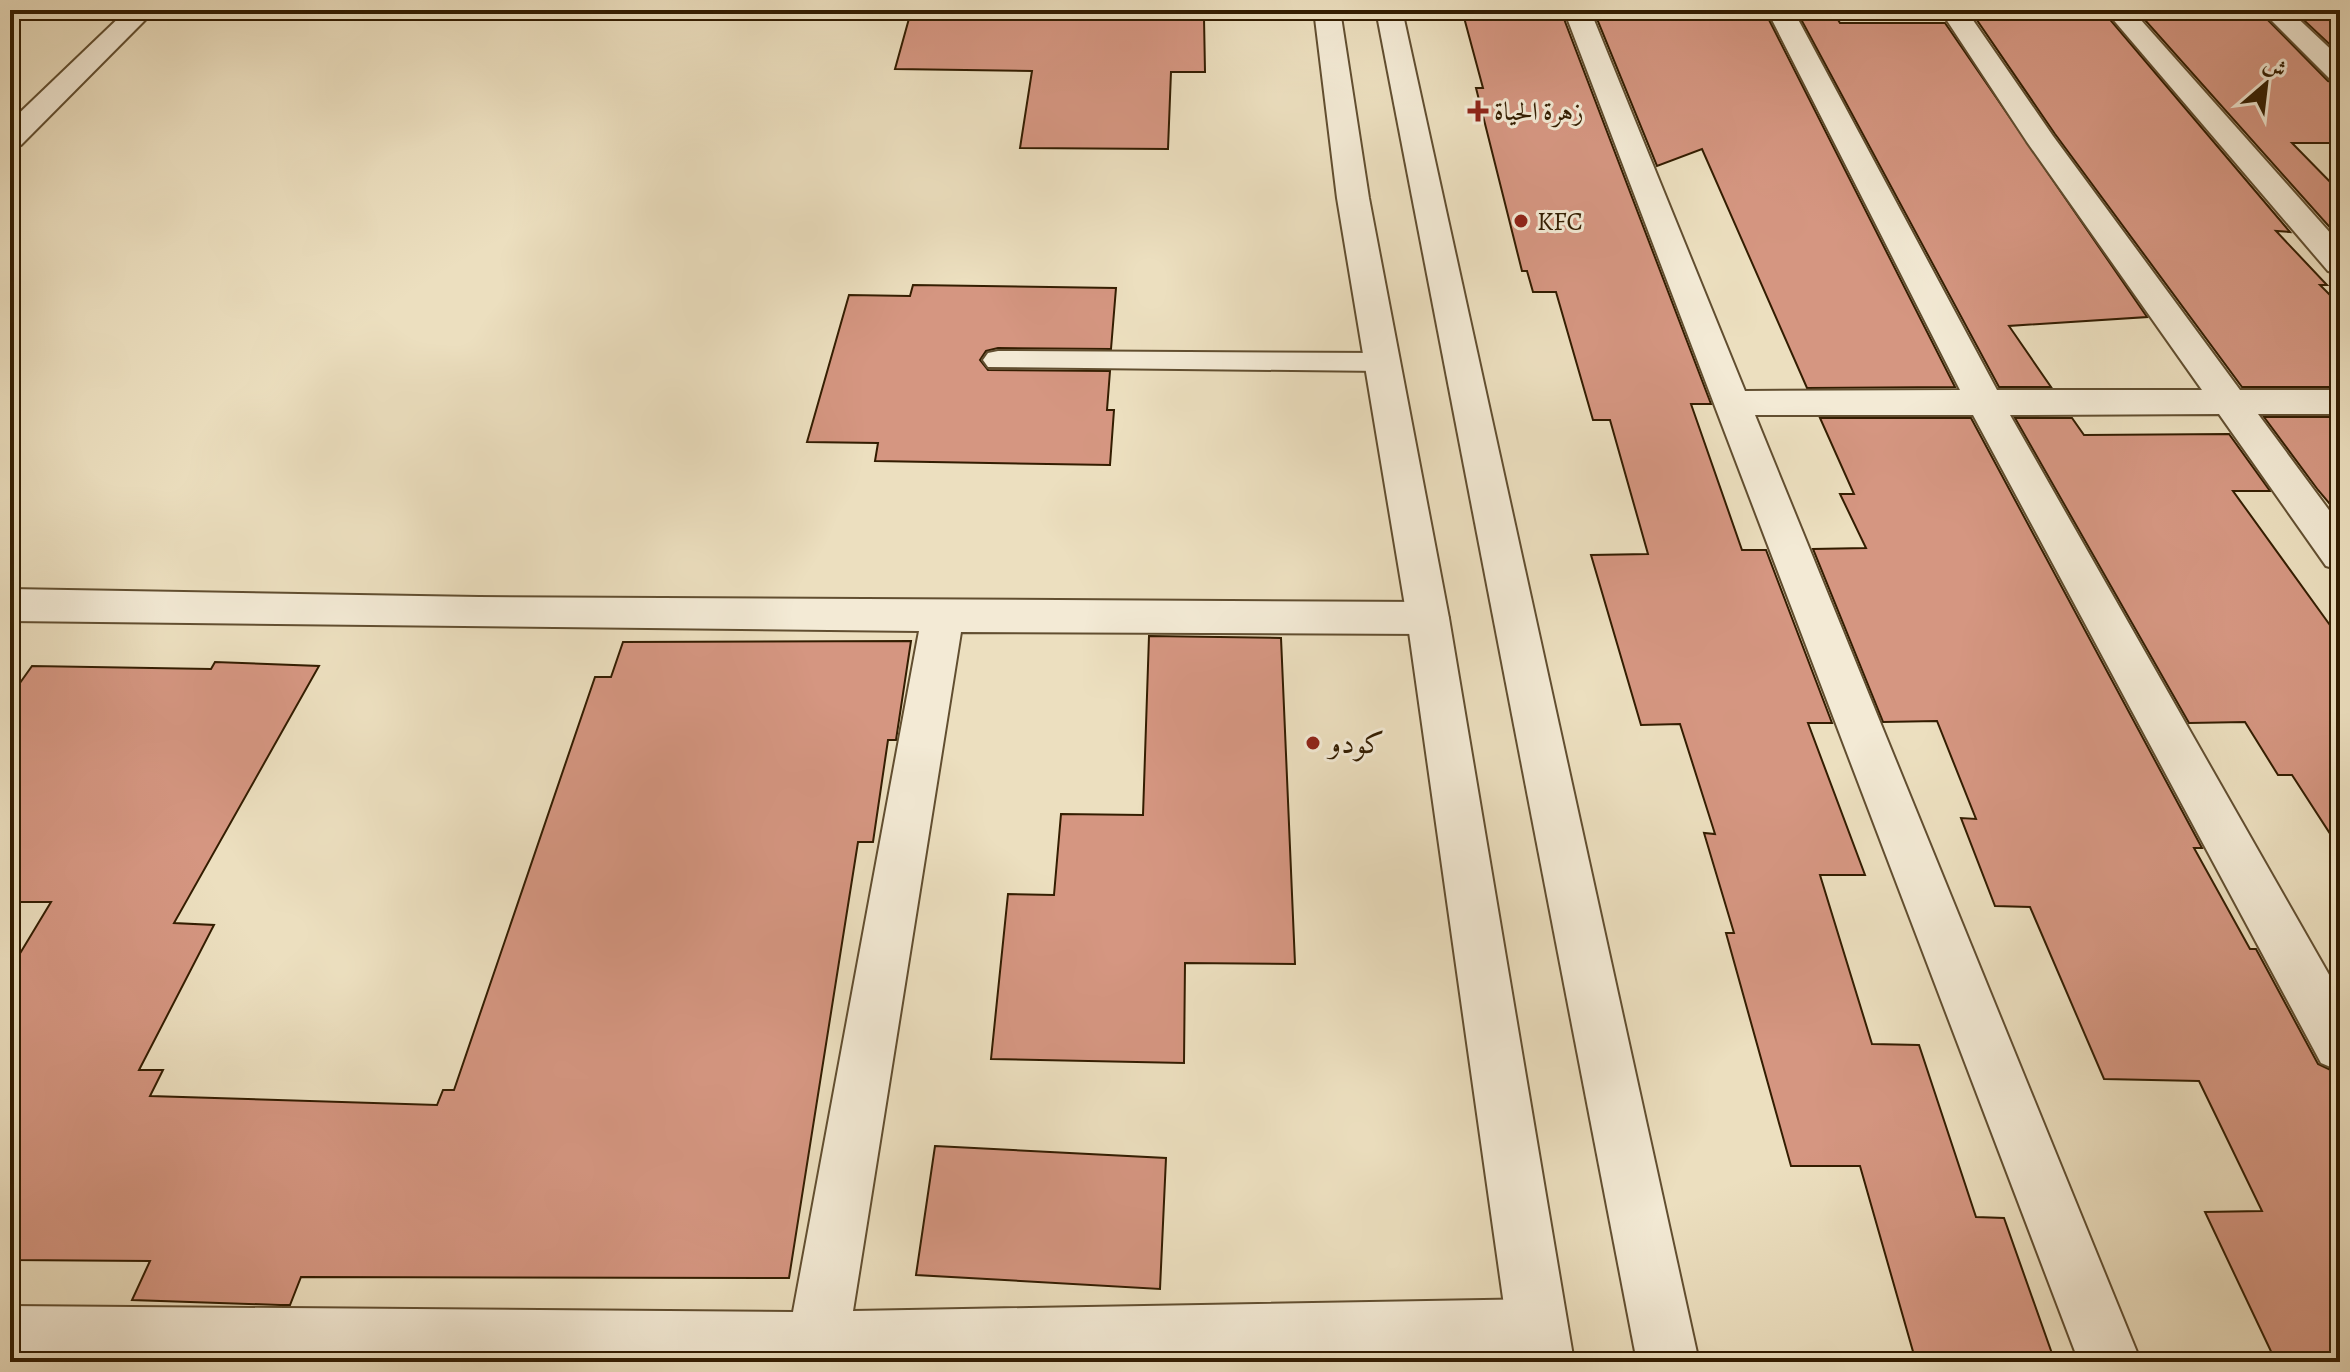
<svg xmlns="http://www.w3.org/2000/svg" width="2350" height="1372" font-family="Alegreya,Amiri,serif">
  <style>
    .building { fill: #d59681; stroke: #331d01; stroke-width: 2 }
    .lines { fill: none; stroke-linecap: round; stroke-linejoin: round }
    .service-casing { stroke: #614e30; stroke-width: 4 }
    .minor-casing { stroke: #614e30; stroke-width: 4 }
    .tertiary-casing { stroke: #614e30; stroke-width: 4 }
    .service { fill: #f3ead5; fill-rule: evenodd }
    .minor { fill: #f3ead5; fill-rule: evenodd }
    .tertiary { fill: #f3ead5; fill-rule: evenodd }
    .poi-dot { fill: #8f2418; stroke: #f3ead5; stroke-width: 3 }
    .labels { text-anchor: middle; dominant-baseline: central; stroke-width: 6; stroke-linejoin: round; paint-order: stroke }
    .far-poi-label { font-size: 26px; fill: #331d01; stroke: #f3ead5; text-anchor: start }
    .poi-label { font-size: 30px; fill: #331d01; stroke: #f3ead5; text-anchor: start }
  </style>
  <rect width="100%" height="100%" fill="#ecdfbf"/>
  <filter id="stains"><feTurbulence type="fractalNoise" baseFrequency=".0025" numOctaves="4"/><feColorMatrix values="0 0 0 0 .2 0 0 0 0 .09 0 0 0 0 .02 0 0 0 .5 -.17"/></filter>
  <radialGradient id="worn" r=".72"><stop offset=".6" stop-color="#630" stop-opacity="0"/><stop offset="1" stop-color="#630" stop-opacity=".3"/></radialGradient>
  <!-- building -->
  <g class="building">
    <polygon points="1462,10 1531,10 1534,19 1564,19 1711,404 1691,404 1742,550 1766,550 1832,723 1808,723 1865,875 1820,875 1872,1044 1919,1045 1976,1217 2004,1218 2055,1362 1916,1362 1860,1166 1791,1166 1726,933 1734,933 1704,833 1715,834 1680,724 1641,725 1591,555 1648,554 1610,420 1593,420 1556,292 1533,292 1527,271 1522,271 1476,88 1483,88"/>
    <polygon points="1637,10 1764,10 1955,387 1807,388 1702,149 1657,166 1597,19 1642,19"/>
    <polygon points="1796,10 1833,12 1840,23 1945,23 2147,317 2009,326 2051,387 1999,387"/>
    <polygon points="1970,10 2102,10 2290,232 2276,231 2327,285 2320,285 2340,305 2340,387 2242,387 2055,134"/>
    <polygon points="2136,10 2258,10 2328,81 2340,84 2340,143 2292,143 2340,192 2340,232 2334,232"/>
    <polygon points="2293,10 2340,10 2340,54"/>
    <polygon points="910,15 1204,18 1205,72 1171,72 1168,149 1020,148 1032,71 895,69"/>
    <polygon points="913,285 1116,288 1111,349 998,348 986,351 980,360 988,370 1110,371 1107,410 1114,410 1110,465 875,461 878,443 807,442 849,295 910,296"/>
    <polygon points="2264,417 2340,417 2340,516 2318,490"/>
    <polygon points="1820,418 1971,418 2202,848 2194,848 2250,949 2256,949 2318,1064 2337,1073 2340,1362 2276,1362 2205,1212 2262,1211 2199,1081 2104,1079 2030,907 1995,906 1961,818 1976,819 1937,721 1883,722 1813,549 1866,548 1840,494 1854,494"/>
    <polygon points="2015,418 2072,418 2084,435 2229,434 2270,491 2233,491 2340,639 2340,849 2292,775 2278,775 2245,722 2189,723"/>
    <polygon points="1149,636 1281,638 1295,964 1185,963 1184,1063 991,1059 1008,894 1054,895 1061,814 1143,815"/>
    <polygon points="911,641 896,740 888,740 873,842 858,842 789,1278 301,1277 290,1305 280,1305 132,1300 150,1261 10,1260 10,970 51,902 10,902 10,697 32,666 211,669 215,662 319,666 174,923 214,925 139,1070 163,1070 150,1096 437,1105 443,1090 454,1090 595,677 611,677 623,642"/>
    <polygon points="935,1146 1166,1158 1160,1289 916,1275"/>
  </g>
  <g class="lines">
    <!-- service casing -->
    <g class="service-casing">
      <polygon id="service" points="998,351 1382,353 1392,355 1397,362 1392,369 1382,371 988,367 983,360 988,353"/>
    </g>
    <!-- minor casing -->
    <g class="minor-casing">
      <g id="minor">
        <polygon points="127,10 155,10 21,145 10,148 10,122"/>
        <polygon points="1564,10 1590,10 1745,391 1960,390 1767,10 1793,10 1997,390 2202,390 2027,142 1940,10 1966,10 2053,136 2240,390 2340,390 2340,414 2258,414 2340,525 2340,570 2326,566 2219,414 2010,415 2340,994 2340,1071 2321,1063 1973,415 1755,415 2141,1362 2079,1362"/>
        <polygon points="2105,10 2132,10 2340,244 2340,274 2328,271"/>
        <polygon points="2261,10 2289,10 2340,58 2340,81 2330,79"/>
        <polygon points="10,589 479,597 1428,602 1443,607 1449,618 1443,629 1428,634 961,632 853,1311 1538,1299 1559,1308 1568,1329 1559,1350 1538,1359 1382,1362 10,1362 10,1306 793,1312 919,631 10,621"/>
      </g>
    </g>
    <!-- tertiary casing -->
    <g class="tertiary-casing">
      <g id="tertiary">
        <polygon points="1314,10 1340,10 1369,198 1449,618 1574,1362 1512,1362 1407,618 1337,198"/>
        <polygon points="1376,10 1402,10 1699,1362 1637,1362"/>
      </g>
    </g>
    <!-- service -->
    <use href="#service" class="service"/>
    <!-- minor -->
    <use href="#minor" class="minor"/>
    <!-- tertiary -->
    <use href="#tertiary" class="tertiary"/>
  </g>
  <!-- markers -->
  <g class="poi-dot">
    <path d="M1474 99h8v8h8v8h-8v8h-8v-8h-8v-8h8z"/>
    <circle cx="1521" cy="221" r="8"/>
    <circle cx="1313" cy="743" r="8"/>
  </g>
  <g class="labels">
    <!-- far-poi labels -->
    <g class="far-poi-label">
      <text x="1494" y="111">زهرة الحياة</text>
      <text x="1537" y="221">KFC</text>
    </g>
    <!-- poi labels -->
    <g class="poi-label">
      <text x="1329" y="743">كودو</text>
    </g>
  </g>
  <!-- margin -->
  <rect width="2350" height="1372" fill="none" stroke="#ecdfbf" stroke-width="40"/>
  <rect x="12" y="12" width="2326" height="1348" fill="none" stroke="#331d01" stroke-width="4"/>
  <rect x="20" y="20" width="2310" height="1332" fill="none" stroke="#331d01" stroke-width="2"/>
  <!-- north arrow -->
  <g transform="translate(2266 84) rotate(28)" stroke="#f3ead5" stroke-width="6" paint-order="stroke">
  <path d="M0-6L14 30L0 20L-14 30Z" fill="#331d01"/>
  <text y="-12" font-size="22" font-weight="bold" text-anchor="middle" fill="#331d01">ش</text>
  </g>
  <rect width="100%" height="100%" filter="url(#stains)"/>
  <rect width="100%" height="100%" fill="url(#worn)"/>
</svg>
